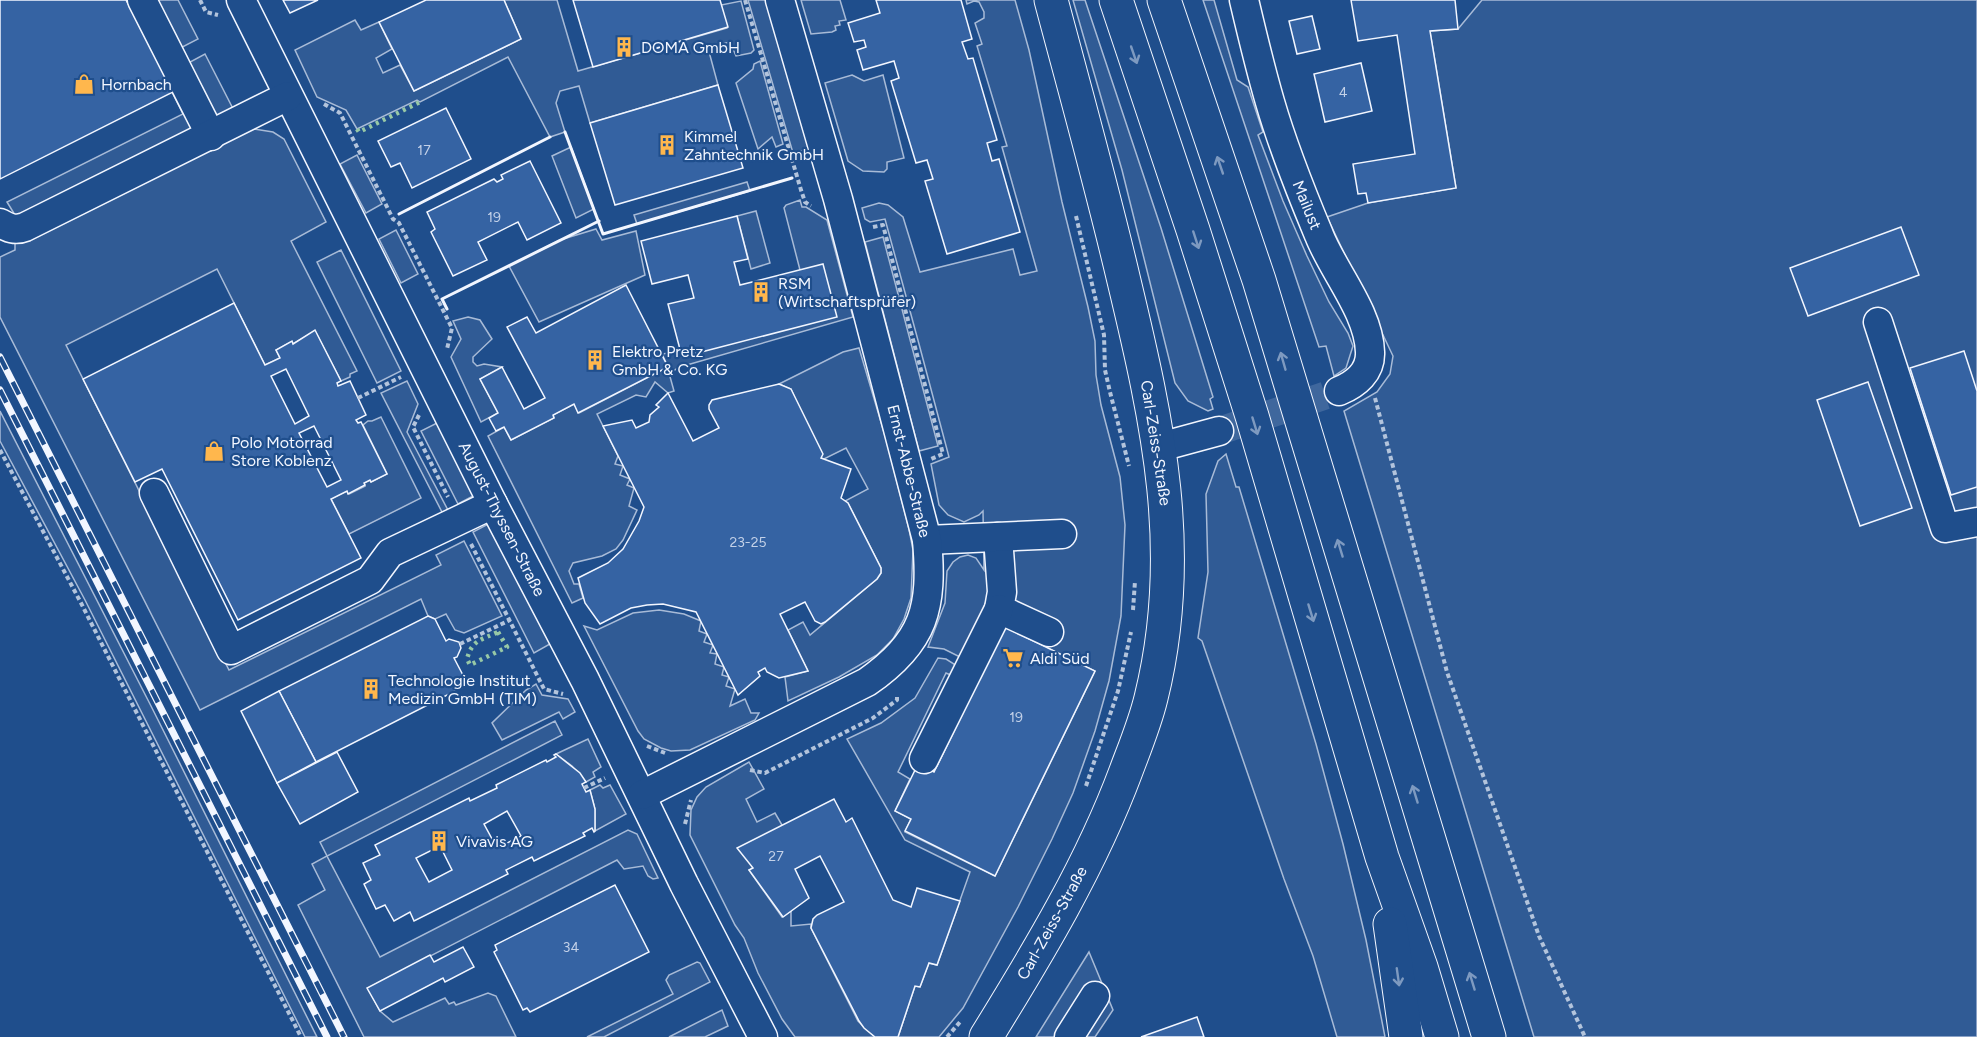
<svg xmlns="http://www.w3.org/2000/svg" width="1977" height="1037" font-family="Figtree,sans-serif">
  <style>
    .built { fill: #305b95; stroke: #a8bbd7; stroke-width: 1.5 }
    .building { fill: #3563a3; stroke: #f2f6ff; stroke-width: 1.5; fill-rule: evenodd }
    .lines { fill: none; stroke-linecap: round; stroke-linejoin: round }
    .minor-tunnel { stroke: #3f679d; stroke-width: 28; stroke-dasharray: 28 14; stroke-linecap: butt }
    .minor-casing { stroke: #f2f6ff; stroke-width: 31 }
    .major-casing { stroke: #f2f6ff; stroke-width: 35 }
    .highway-casing { stroke: #f2f6ff; stroke-width: 35 }
    .path { stroke: #b3c4dc; stroke-width: 4; stroke-dasharray: 4.5 3; stroke-linecap: butt }
    .minor { stroke: #1f4e8c; stroke-width: 28 }
    .major { stroke: #1f4e8c; stroke-width: 33 }
    .highway { stroke: #1f4e8c; stroke-width: 33 }
    .rail-casing { stroke: #f2f6ff; stroke-width: 7 }
    .rail { stroke: #1f4e8c; stroke-width: 4.5; stroke-dasharray: 14; stroke-linecap: butt }
    .hedge { stroke: #97c8a6; stroke-width: 4.5; stroke-dasharray: 3 4.5; stroke-linecap: butt }
    .wall { stroke: #f2f6ff; stroke-width: 3 }
    .oneway { stroke: #7e9ac0 }
    .labels { text-anchor: middle; dominant-baseline: central; stroke-width: 4.5; stroke-linejoin: round; paint-order: stroke }
    .number-label { font-size: 14px; fill: #c3d1e8 }
    .poi-label { font-size: 16px; fill: #f2f6ff; stroke: #1f4e8c; text-anchor: start }
    .street-label { font-size: 16px; fill: #f2f6ff; stroke: #1f4e8c }
  </style>
  <rect width="100%" height="100%" fill="#1f4e8c"/>
  <!-- built -->
  <g class="built">
    <polygon points="137,0 178,0 198,39 165,56"/>
    <polygon points="504,0 557,0 578,71 727,28 721,5 741,1 754,50 751,53 736,56 730,42 708,48 718,85 590,123 579,86 560,91 556,103 565,132 550,137 508,57 420,102 417,100 357,129 346,110 317,97 295,50 355,20 361,30 379,22 392,49 376,58 383,73 400,65 414,91 521,39"/>
    <polygon points="748,0 770,0 812,148 793,153"/>
    <polygon points="801,0 840,0 846,20 839,21 840,25 835,26 836,30 832,32 811,34"/>
    <polygon points="966,0 1015,0 1029,50 1062,202 1088,307 1095,341 1096,375 1101,405 1120,477 1125,525 1121,616 1109,681 1095,731 1073,793 1052,839 1018,907 963,1008 939,1037 898,1037 915,986 920,987 929,963 937,965 970,872 905,840 847,739 881,723 915,698 938,658 946,659 954,664 957,669 953,676 946,673 898,772 910,779 895,811 911,819 905,832 995,876 1095,671 1005,627 984,669 944,649 928,647 945,603 947,571 953,562 960,557 968,555 976,558 984,570 983,511 979,515 964,522 948,515 939,505 931,464 949,457 919,344 885,219 870,222 865,219 862,208 879,203 888,205 903,217 920,272 1013,249 1020,275 1037,271 1002,147 1007,146 977,46 982,44 975,23 984,18 984,12 979,2 974,1 967,4"/>
    <polygon points="1073,0 1085,0 1161,228 1213,397 1210,399 1213,409 1208,411 1188,401 1175,383 1122,170"/>
    <polygon points="1203,0 1214,0 1237,80 1248,87 1263,132 1258,135 1283,201 1307,256 1329,302 1348,333 1353,346 1346,368 1334,376 1326,346 1319,347"/>
    <polygon points="1482,0 1977,0 1977,1037 1534,1037 1344,411 1377,392 1390,374 1393,356 1327,217 1368,203 1456,188 1430,31 1458,29"/>
    <polygon points="205,54 245,132 254,129 273,132 284,139 326,222 291,241 357,371 350,374 350,377 341,381 315,331 293,344 291,342 276,350 280,358 265,365 217,269 66,345 229,670 441,565 436,555 464,541 502,616 464,633 455,630 446,614 435,619 428,616 421,599 200,710 0,317 0,257 15,250 15,215 7,202 183,114 164,76"/>
    <polygon points="760,61 783,144 776,147 772,137 758,149 736,83 753,69 754,64"/>
    <polygon points="852,75 864,81 883,75 904,158 887,162 887,169 884,172 863,171 848,161 825,83"/>
    <polygon points="571,147 594,209 576,218 552,156"/>
    <polygon points="357,155 382,204 366,213 340,164"/>
    <polygon points="747,182 750,191 637,224 634,215"/>
    <polygon points="800,200 802,207 806,207 827,220 853,317 680,367 669,373 674,391 668,393 655,382 646,397 636,395 597,414 618,456 615,464 623,466 620,475 630,479 627,485 634,488 629,506 637,510 623,540 616,549 602,556 573,563 569,571 574,584 579,584 583,598 572,603 488,436 504,427 511,440 554,418 553,415 574,404 579,413 668,367 662,354 680,351 800,270 784,208 786,205"/>
    <polygon points="756,211 770,263 751,269 737,216"/>
    <polygon points="596,229 602,240 636,231 645,275 539,322 509,266 560,240"/>
    <polygon points="396,230 418,274 401,283 379,239"/>
    <polygon points="883,237 938,446 919,451 865,242"/>
    <polygon points="341,250 401,371 377,383 317,262"/>
    <polygon points="468,317 480,320 492,339 473,357 473,362 477,366 484,364 502,367 480,379 498,413 481,422 451,357 461,339 453,321"/>
    <polygon points="859,348 886,439 909,529 913,550 911,598 904,619 893,639 877,655 839,677 788,701 785,677 808,671 788,630 803,622 810,635 877,579 881,573 881,568 848,503 845,501 868,489 846,448 824,459 821,458 791,389 779,384 843,352"/>
    <polygon points="407,381 418,404 407,432 450,514 444,516 381,393"/>
    <polygon points="0,411 151,706 317,1037 305,1037 85,600 0,441"/>
    <polygon points="381,417 421,498 349,534 331,499 347,491 349,494 365,486 364,483 370,480 371,482 387,474 363,425 368,421 372,421"/>
    <polygon points="439,422 475,495 458,504 421,431"/>
    <polygon points="1226,454 1236,487 1239,487 1316,744 1343,844 1366,940 1385,1037 1337,1037 1313,956 1284,879 1202,641 1198,638 1208,572 1206,494 1218,461"/>
    <polygon points="490,523 550,644 534,653 473,532"/>
    <polygon points="659,610 684,614 701,621 699,631 707,634 704,642 713,645 710,653 717,654 715,664 724,667 722,675 729,677 726,686 735,689 730,706 745,699 751,713 759,713 755,720 690,750 671,751 661,748 644,739 638,731 584,626 597,630 633,613"/>
    <polygon points="536,684 542,695 568,699 575,712 563,719 559,712 502,740 492,723 526,690"/>
    <polygon points="555,721 562,735 327,856 380,957 628,830 637,834 658,878 653,879 648,876 643,866 624,869 617,860 368,988 380,1011 393,1022 445,998 449,1004 454,1002 456,1005 488,993 496,996 516,1037 364,1037 298,905 325,890 312,864 327,856 320,842"/>
    <polygon points="588,739 601,767 593,772 595,777 586,782 572,766 556,754"/>
    <polygon points="749,762 764,789 746,799 757,822 775,813 782,825 753,868 749,870 782,917 791,911 791,926 811,924 811,928 858,1021 875,1037 795,1037 782,1019 758,973 744,938 735,925 690,835 691,810 697,797 706,787"/>
    <polygon points="600,785 603,788 610,785 626,814 595,831 595,809 590,790"/>
    <polygon points="1089,952 1113,1010 1095,1037 1036,1037"/>
    <polygon points="697,962 700,963 710,982 604,1037 587,1037 673,994 666,980 669,975"/>
    <polygon points="722,1010 728,1026 705,1037 669,1037"/>
  </g>
  <!-- building -->
  <g class="building">
    <polygon points="0,0 126,0 173,92 0,179"/>
    <polygon points="283,0 318,0 290,13"/>
    <polygon points="426,0 504,0 521,39 414,91 379,22"/>
    <polygon points="573,0 720,0 728,27 593,67"/>
    <polygon points="876,0 961,0 972,39 962,42 968,59 973,58 997,140 987,143 992,161 999,159 1020,232 947,254 925,181 933,179 927,160 916,163 891,81 899,78 894,61 863,70 857,50 866,47 864,40 854,42 848,23 880,13"/>
    <polygon points="1351,0 1455,0 1458,29 1430,31 1456,188 1368,203 1366,193 1358,194 1353,164 1415,154 1397,35 1358,41"/>
    <polygon points="1312,16 1320,49 1297,54 1289,21"/>
    <polygon points="1361,63 1372,111 1325,122 1314,74"/>
    <polygon points="718,85 743,168 615,205 590,123"/>
    <polygon points="446,108 471,159 412,188 400,163 391,167 378,141"/>
    <polygon points="530,161 561,223 527,240 518,222 478,242 487,260 453,276 431,232 435,229 427,212 494,179 497,182 503,179 501,175"/>
    <polygon points="737,216 748,259 734,262 740,285 823,264 837,317 682,357 668,304 694,298 688,275 652,284 641,241"/>
    <polygon points="1901,227 1919,275 1808,316 1790,268"/>
    <polygon points="626,285 668,367 578,413 574,404 553,415 554,418 511,440 504,427 496,431 489,418 498,413 480,379 502,367 524,409 545,398 507,327 527,317 536,333"/>
    <path d="M234,303L265,365L280,358L276,350L292,341L293,344L315,330L341,381L337,383L338,386L350,381L366,415L356,420L358,423L361,422L387,474L371,482L370,480L364,483L365,485L348,494L347,491L331,499L361,558L238,620L162,469L135,482L83,379ZM286,369L309,416L295,424L271,376ZM314,426L341,480L327,487L299,433Z"/>
    <polygon points="1964,351 1977,391 1977,487 1951,495 1910,368"/>
    <polygon points="1868,382 1912,508 1860,526 1817,400"/>
    <polygon points="779,384 791,389 823,454 821,458 851,469 841,498 848,503 881,568 881,573 877,579 825,622 821,624 815,621 805,602 780,614 808,671 779,678 767,672 765,668 758,672 760,676 738,695 696,612 663,604 647,605 631,608 600,624 585,603 578,578 608,563 623,549 639,521 644,507 603,426 632,420 636,428 649,422 650,415 659,407 656,405 668,393 693,441 719,428 709,409 709,405 712,400"/>
    <polygon points="428,616 435,619 446,641 449,639 459,642 461,648 457,657 454,658 465,679 463,687 316,762 279,691"/>
    <polygon points="1005,627 1095,671 995,876 905,831 911,819 895,811 918,764 934,772"/>
    <polygon points="279,691 316,762 277,783 241,711"/>
    <polygon points="337,752 358,792 300,824 277,783"/>
    <path d="M556,754L580,773L586,782L582,784L586,792L590,790L595,809V831L594,832L592,828L583,833L585,836L534,861L532,857L506,870L508,874L414,921L410,912L394,921L385,905L376,909L364,884L371,880L363,863L380,855L375,845L469,798L470,801L497,788L496,785L546,760L547,762L556,757L554,755ZM507,811L521,836L497,848L484,824ZM440,846L452,870L429,882L416,858Z"/>
    <polygon points="834,799 846,822 852,818 893,900 911,907 917,888 960,901 937,965 929,963 920,987 915,986 898,1037 875,1037 864,1028 859,1021 811,928 813,919 817,915 844,902 820,856 795,869 809,898 783,917 749,870 753,868 737,848"/>
    <polygon points="615,885 649,952 530,1012 527,1008 523,1010 494,952 497,950 495,945"/>
    <polygon points="463,947 474,967 445,982 443,978 380,1011 367,988 430,955 434,962"/>
    <polygon points="1197,1017 1204,1037 1141,1037"/>
  </g>
  <g class="lines">
    <!-- minor-tunnel -->
    <polyline class="minor-tunnel" points="1219,431 1339,391"/>
    <!-- minor casing -->
    <g class="minor-casing">
      <g id="minor">
        <polyline points="142,0 211,136"/>
        <polyline points="241,0 493,504 585,680 684,884 763,1037"/>
        <path d="M1244,0C1252,34 1260,68 1270,102C1283,147 1301,192 1319,235C1333,271 1369,312 1370,352C1371,372 1356,384 1339,391"/>
        <path d="M0,223C9,228 15,231 25,227L288,96"/>
        <polyline points="1878,322 1945,528 1977,522"/>
        <polyline points="1160,447 1219,431"/>
        <polyline points="154,493 231,650 370,580 390,553 493,504"/>
        <polyline points="998,537 1002,592 999,609 1049,632"/>
        <polyline points="927,540 1062,534"/>
        <polyline points="924,759 999,609"/>
        <path d="M642,795L867,682C925,642 933,607 927,540L838,199L780,0"/>
        <polyline points="1069,1037 1095,996"/>
      </g>
    </g>
    <!-- major casing -->
    <g class="major-casing">
      <path id="major" d="M986,1037C1039,951 1091,865 1126,771C1135,747 1145,723 1151,698C1187,553 1158,423 1124,281C1102,187 1076,94 1051,0"/>
    </g>
    <!-- highway casing -->
    <g class="highway-casing">
      <g id="highway">
        <polyline points="1116,0 1193,230 1252,416 1382,857 1421,967 1442,1037"/>
        <polyline points="1164,0 1259,280 1489,1037"/>
        <polyline points="1390,924 1406,1037"/>
      </g>
    </g>
    <!-- path -->
    <g class="path">
      <polyline points="200,0 206,12 218,15"/>
      <polyline points="745,0 801,190 805,202 811,206"/>
      <polyline points="324,104 340,113 393,219 399,223 452,328 447,349"/>
      <polyline points="1076,216 1104,335 1105,370 1110,392 1129,466"/>
      <polyline points="873,227 883,225 943,454 931,459"/>
      <polyline points="358,398 401,377"/>
      <polyline points="1375,398 1447,672 1539,936 1585,1037"/>
      <polyline points="419,415 413,427 448,497"/>
      <polyline points="0,450 81,603 301,1037"/>
      <polyline points="471,544 544,689 563,694"/>
      <polyline points="1133,610 1135,581"/>
      <polyline points="460,644 510,620"/>
      <polyline points="647,746 665,753"/>
      <polyline points="750,770 765,773 873,718 897,700 897,694"/>
      <polyline points="1086,786 1118,691 1131,632"/>
      <polyline points="584,788 605,778"/>
      <polyline points="685,824 691,800"/>
      <polyline points="947,1037 960,1022"/>
    </g>
    <!-- minor -->
    <use href="#minor" class="minor"/>
    <!-- major -->
    <use href="#major" class="major"/>
    <!-- highway -->
    <use href="#highway" class="highway"/>
    <!-- rail casing -->
    <g class="rail-casing">
      <g id="rail">
        <polyline points="0,357 344,1037"/>
        <polyline points="0,390 327,1037"/>
      </g>
    </g>
    <!-- rail -->
    <use href="#rail" class="rail"/>
    <!-- hedge -->
    <g class="hedge">
      <polyline points="357,129 359,132 420,102"/>
      <path d="M498,632L507,647L470,665L467,659C472,640 481,640 498,632Z"/>
    </g>
    <!-- wall -->
    <g class="wall">
      <polyline points="565,132 603,234 792,178"/>
      <polyline points="399,214 550,137"/>
      <polyline points="447,309 442,299 599,221"/>
    </g>
  </g>
  <!-- one-way arrows -->
  <defs><path id="oneway-shaft" d="M-6 0H5M1.5-3L5.5 0L1.5 3" fill="none" stroke-width="1.6" stroke-linecap="round" stroke-linejoin="round" transform="scale(1.5)"/></defs>
  <g class="oneway">
    <use href="#oneway-shaft" transform="translate(1134 55) rotate(71)"/>
    <use href="#oneway-shaft" transform="translate(1220 165) rotate(-109)"/>
    <use href="#oneway-shaft" transform="translate(1196 240) rotate(72)"/>
    <use href="#oneway-shaft" transform="translate(1283 361) rotate(-106)"/>
    <use href="#oneway-shaft" transform="translate(1255 426) rotate(73)"/>
    <use href="#oneway-shaft" transform="translate(1340 548) rotate(-107)"/>
    <use href="#oneway-shaft" transform="translate(1311 613) rotate(73)"/>
    <use href="#oneway-shaft" transform="translate(1415 794) rotate(-107)"/>
    <use href="#oneway-shaft" transform="translate(1398 977) rotate(82)"/>
    <use href="#oneway-shaft" transform="translate(1472 981) rotate(-107)"/>
  </g>
  <!-- icons -->
  <defs>
    <g id="building-bare" transform="scale(1.62)"><path d="M-4-6H4V6H1V3H-1V6H-4ZM-2.5-4.3h1.7v1.8h-1.7ZM.8-4.3h1.7v1.8H.8ZM-2.5-1h1.7V.8h-1.7ZM.8-1h1.7V.8H.8Z" fill="#ffb74d" stroke="#1f4e8c" stroke-width="2.5" paint-order="stroke"/></g>
    <g id="shop-bare" transform="scale(1.62)"><path d="M-5-2.5h2.3a2.7 3.5 0 0 1 5.4 0H5L5.5 6h-11ZM-1.5-2.5h3a1.5 2.3 0 0 0-3 0Z" fill="#ffb74d" stroke="#1f4e8c" stroke-width="2.5" paint-order="stroke"/></g>
    <g id="supermarket-bare" transform="scale(1.62)"><path d="M-6-5.5h2.5l.6 2H6L4.5 2H-2.5L-4.4-4H-6ZM-1.5 3.2a1.3 1.3 0 1 0 .1 0ZM3 3.2a1.3 1.3 0 1 0 .1 0Z" fill="#ffb74d" stroke="#1f4e8c" stroke-width="2.5" paint-order="stroke"/></g>
  </defs>
  <g fill-rule="evenodd">
    <use href="#building-bare" x="624" y="47"/>
    <use href="#shop-bare" x="84" y="84"/>
    <use href="#building-bare" x="667" y="145"/>
    <use href="#building-bare" x="761" y="292"/>
    <use href="#building-bare" x="595" y="360"/>
    <use href="#shop-bare" x="214" y="451"/>
    <use href="#supermarket-bare" x="1013" y="658"/>
    <use href="#building-bare" x="371" y="689"/>
    <use href="#building-bare" x="439" y="841"/>
  </g>
  <g class="labels">
    <!-- number labels -->
    <g class="number-label">
      <text x="1343" y="92">4</text>
      <text x="424" y="150">17</text>
      <text x="494" y="217">19</text>
      <text x="748" y="542">23-25</text>
      <text x="1016" y="717">19</text>
      <text x="776" y="856">27</text>
      <text x="571" y="947">34</text>
    </g>
    <!-- poi labels -->
    <g class="poi-label">
      <text x="641" y="47">DOMA GmbH</text>
      <text x="101" y="84">Hornbach</text>
      <text x="684" y="136">Kimmel<tspan x="684" dy="18">Zahntechnik GmbH</tspan></text>
      <text x="778" y="283">RSM<tspan x="778" dy="18">(Wirtschaftsprüfer)</tspan></text>
      <text x="612" y="351">Elektro Pretz<tspan x="612" dy="18">GmbH &amp; Co. KG</tspan></text>
      <text x="231" y="442">Polo Motorrad<tspan x="231" dy="18">Store Koblenz</tspan></text>
      <text x="1030" y="658">Aldi Süd</text>
      <text x="388" y="680">Technologie Institut<tspan x="388" dy="18">Medizin GmbH (TIM)</tspan></text>
      <text x="456" y="841">Vivavis AG</text>
    </g>
    <!-- street labels -->
    <g class="street-label">
      <text transform="translate(1307 205) rotate(68)">Mailust</text>
      <text transform="translate(1156 443) rotate(81)">Carl-Zeiss-Straße</text>
      <text transform="translate(909 471) rotate(76)">Ernst-Abbe-Straße</text>
      <text transform="translate(502 519) rotate(63)">August-Thyssen-Straße</text>
      <text transform="translate(1052 923) rotate(-61)">Carl-Zeiss-Straße</text>
    </g>
  </g>
</svg>
